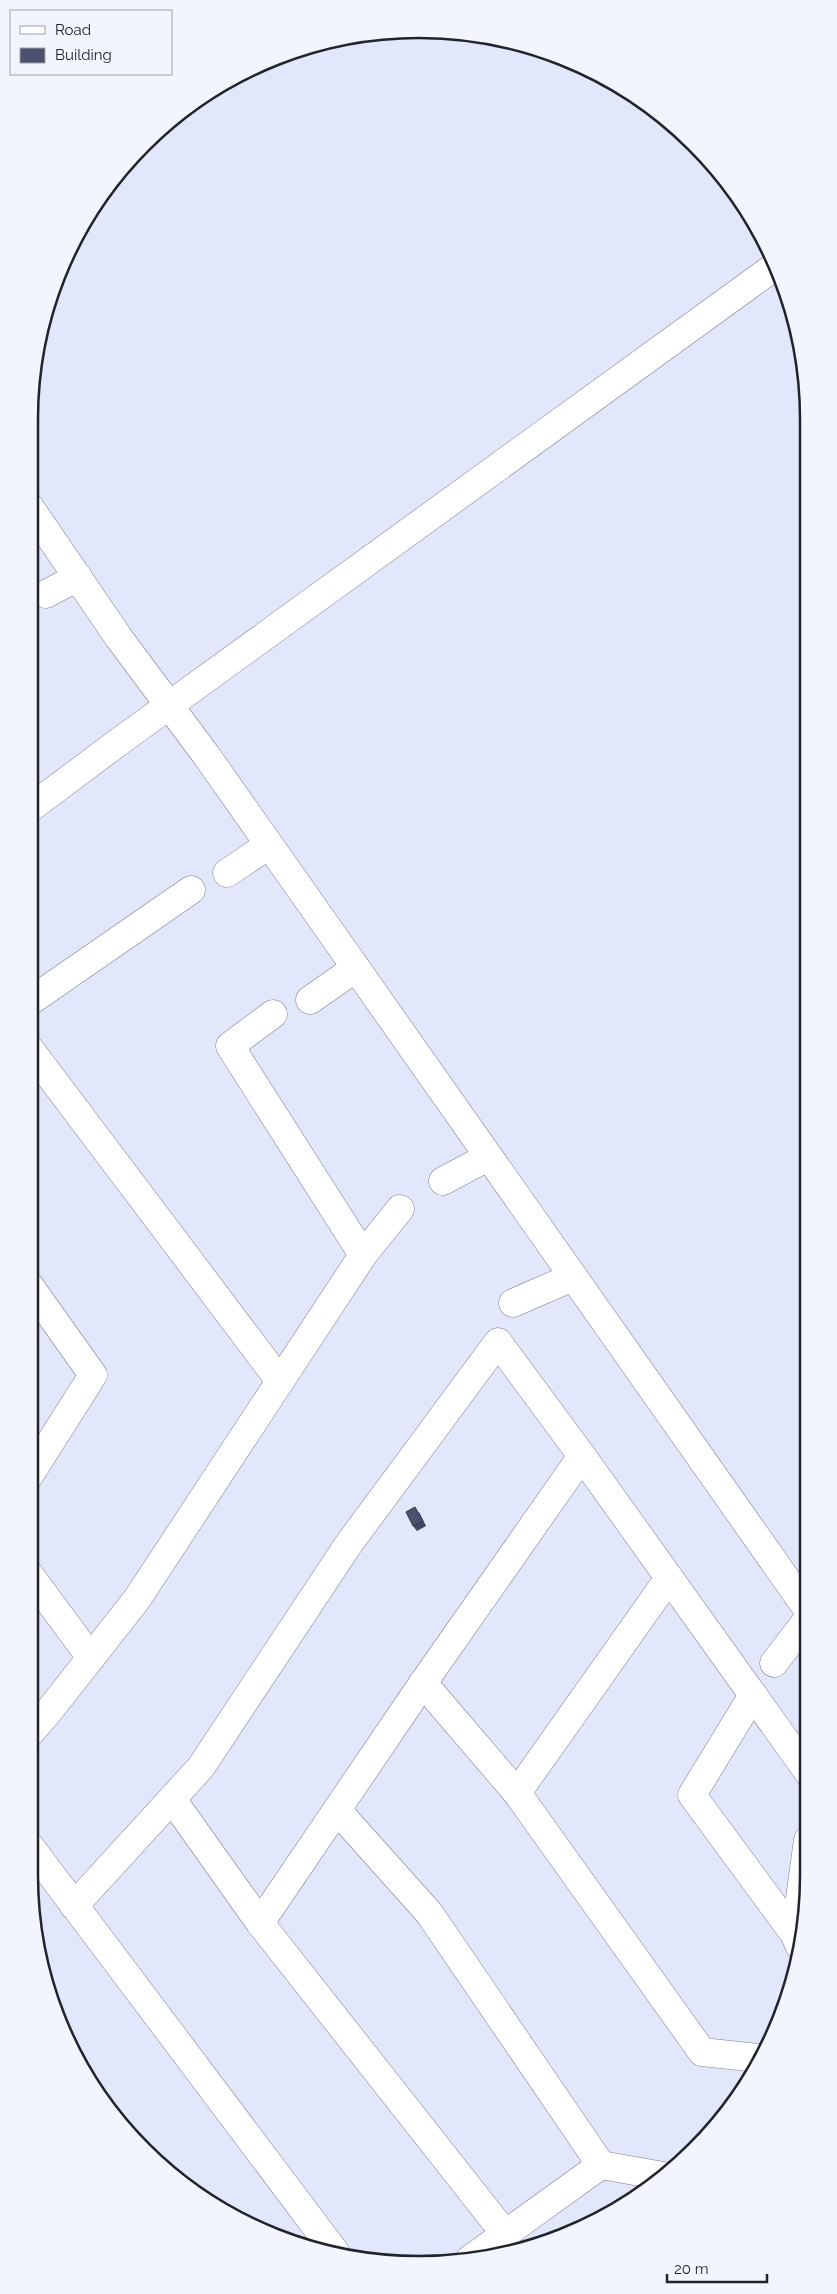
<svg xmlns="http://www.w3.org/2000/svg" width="837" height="2294" font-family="Raleway,sans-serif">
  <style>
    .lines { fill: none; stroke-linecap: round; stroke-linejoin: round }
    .street-casing { stroke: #7b7e92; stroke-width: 29 }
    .street { stroke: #fff; stroke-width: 28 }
    .wall { fill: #41465f }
    .building { fill: #4c516f; stroke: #35394e }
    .rim { fill: none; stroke: #22232b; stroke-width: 2.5 }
  </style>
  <rect width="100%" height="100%" fill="#e3e7fc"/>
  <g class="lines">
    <!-- street casing -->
    <g class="street-casing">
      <g id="street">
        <polyline points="29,506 119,638 206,755 808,1610"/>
        <polyline points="46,594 78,577"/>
        <polyline points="29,809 120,741 774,267"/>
        <polyline points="227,873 269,845"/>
        <polyline points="310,1000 356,968"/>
        <polyline points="29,1002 191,890"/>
        <polyline points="273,1014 230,1046 363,1255"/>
        <polyline points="29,1048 280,1381"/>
        <polyline points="443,1181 488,1157"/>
        <polyline points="29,1285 93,1375 29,1476"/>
        <polyline points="513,1303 573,1277"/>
        <polyline points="29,1574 91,1658"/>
        <polyline points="774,1663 808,1619"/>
        <polyline points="423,1683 517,1793 702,2052 758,2058"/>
        <polyline points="753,1695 692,1795 795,1935 799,1945"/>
        <polyline points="29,1734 49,1711 137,1599 363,1255 400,1209"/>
        <polyline points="517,1793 669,1578"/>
        <polyline points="172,1799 260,1923 506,2235"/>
        <polyline points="337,1810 429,1913 601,2165"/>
        <polyline points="29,1845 335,2252"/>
        <polyline points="74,1906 201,1767 348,1545 498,1342 582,1456 808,1772"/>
        <polyline points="260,1923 423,1683 582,1456"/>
        <polyline points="795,1935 808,1840"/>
        <polyline points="469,2260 601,2165 663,2176"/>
      </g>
    </g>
    <!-- street -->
    <use href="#street" class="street"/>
  </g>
  <!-- wall -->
  <polygon class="wall" points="419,1512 426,1526 417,1531 413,1526"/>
  <!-- building -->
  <polygon class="building" points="415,1507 423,1521 413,1526 406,1512"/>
  <!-- crop -->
  <path d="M0 0H837V2294H0ZM419 38H419A381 381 0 0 1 800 419V1875A381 381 0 0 1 419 2256H419A381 381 0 0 1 38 1875V419A381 381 0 0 1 419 38Z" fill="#f3f5fe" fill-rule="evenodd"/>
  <path class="rim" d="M419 38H419A381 381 0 0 1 800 419V1875A381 381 0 0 1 419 2256H419A381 381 0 0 1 38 1875V419A381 381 0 0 1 419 38Z"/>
  <!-- legend -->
  <rect x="10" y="10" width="162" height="65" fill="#f3f5fe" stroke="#9fa1aa"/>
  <rect x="20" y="26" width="25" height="8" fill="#ffffff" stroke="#9fa1aa"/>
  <text x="55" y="35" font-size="15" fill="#22232b">Road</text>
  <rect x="20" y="48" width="25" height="15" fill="#4c516f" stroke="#9fa1aa"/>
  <text x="55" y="60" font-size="15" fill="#22232b">Building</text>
  <!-- scale -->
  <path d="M667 2274v8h100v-8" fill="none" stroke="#22232b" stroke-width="2.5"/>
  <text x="674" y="2274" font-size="15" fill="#22232b" stroke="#f3f5fe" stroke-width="4" paint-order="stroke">20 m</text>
</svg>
